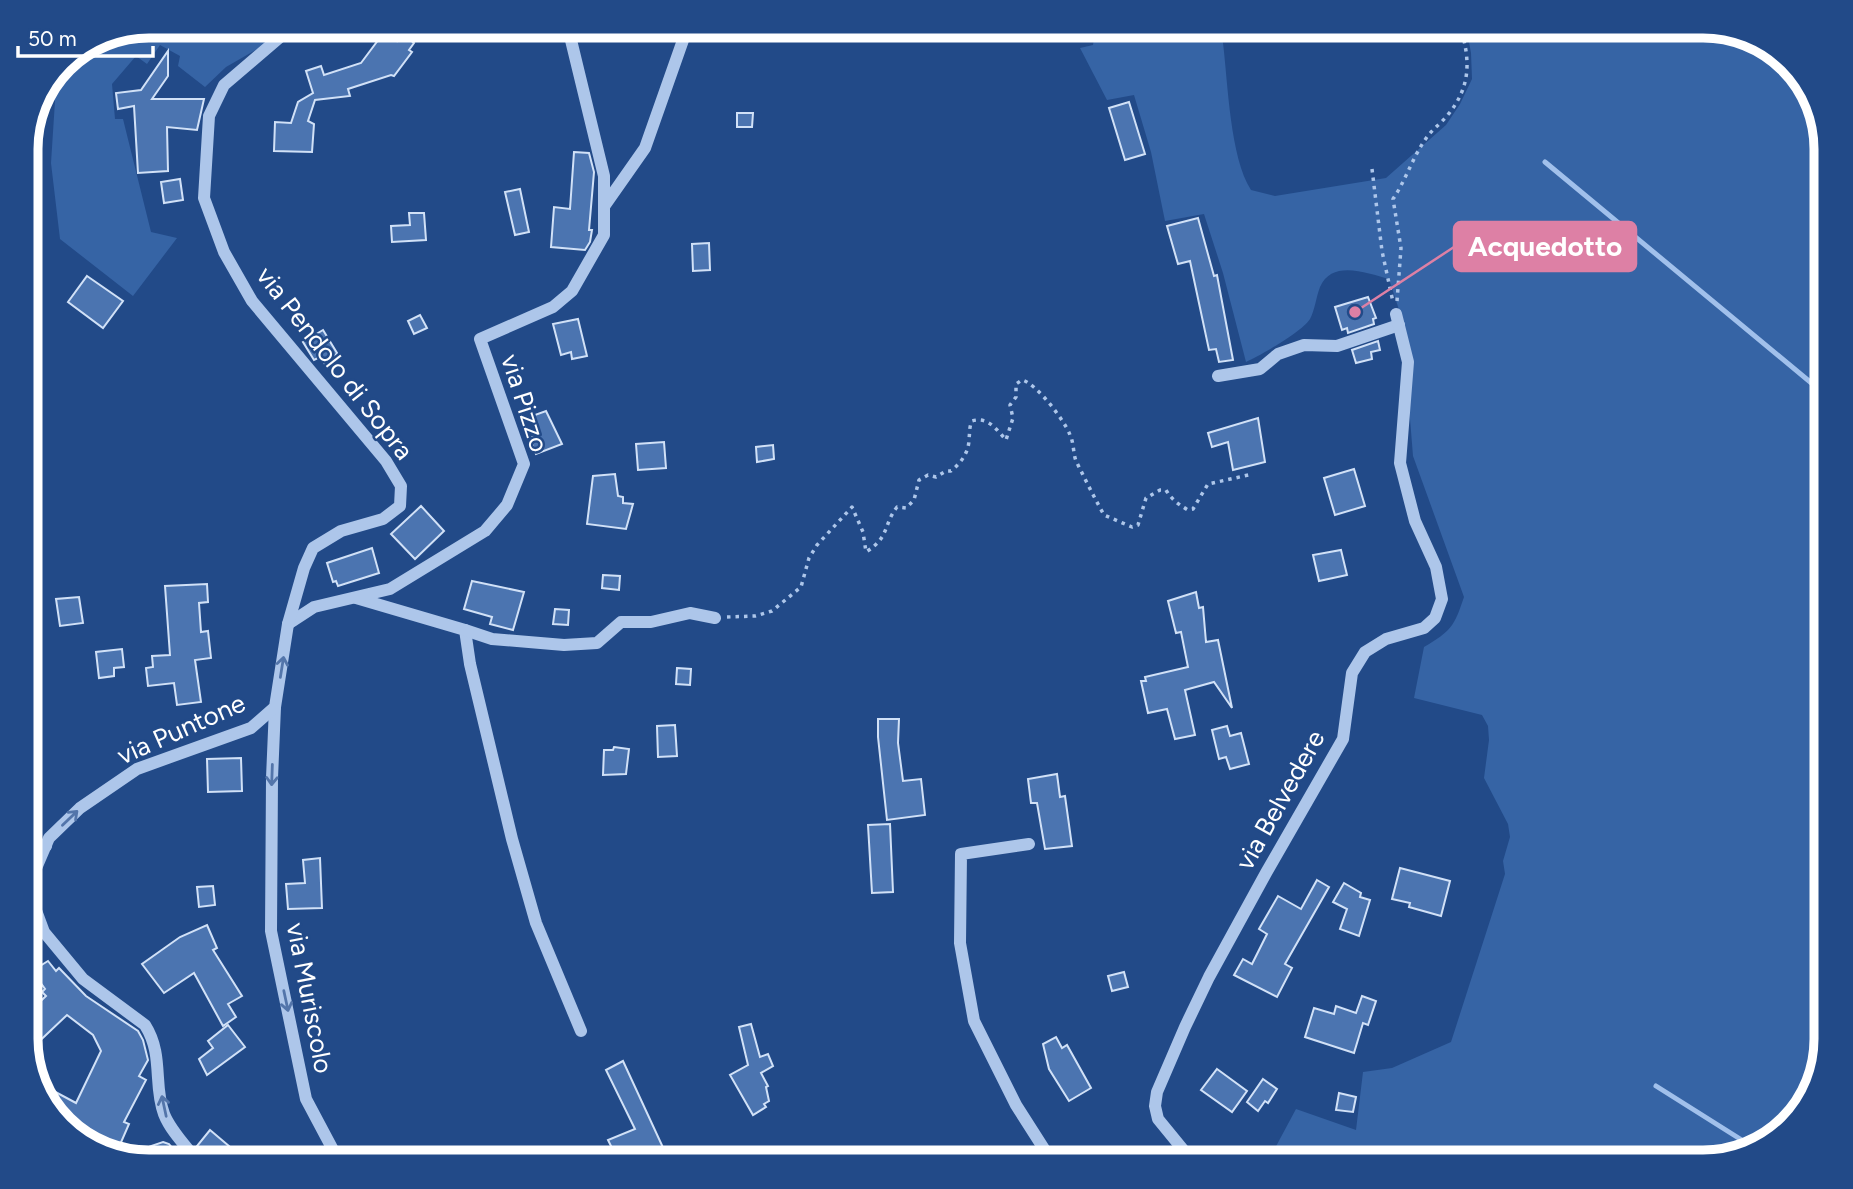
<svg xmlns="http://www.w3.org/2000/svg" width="1853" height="1189" font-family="Figtree,sans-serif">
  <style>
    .green { fill: #3664a5 }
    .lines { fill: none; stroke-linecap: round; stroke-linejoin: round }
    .stream { stroke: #a1c0eb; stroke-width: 5 }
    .building { fill: #4b74b0; stroke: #d1e1f7; stroke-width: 2 }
    .path { stroke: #adc6ea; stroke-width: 3.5; stroke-dasharray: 3.5 5; stroke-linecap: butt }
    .minor { stroke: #adc6ea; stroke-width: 12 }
    .oneway { stroke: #5375aa }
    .labels { text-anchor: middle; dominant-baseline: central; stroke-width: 5; stroke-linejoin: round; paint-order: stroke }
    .street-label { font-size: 26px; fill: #fff; stroke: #224a88 }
    .rim { fill: none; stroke: #fff; stroke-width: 9 }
    .leader { fill: none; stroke: #dd80a5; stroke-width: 2.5 }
    .callout-dot { fill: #dd80a5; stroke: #224a88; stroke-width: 2.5 }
    .callout { fill: #dd80a5; stroke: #dd80a5; stroke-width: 2.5 }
    .callout-label { font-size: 28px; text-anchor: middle; font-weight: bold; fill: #fff }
  </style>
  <rect width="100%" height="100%" fill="#224a88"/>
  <!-- green -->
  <g class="green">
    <polygon points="150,26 287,26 268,43 226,67 205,87 178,66 180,56 160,45 147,64 136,56 112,84 115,119 123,119 151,232 177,238 133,296 60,239 51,163 55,101 48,94 63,62 103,36"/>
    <path d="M1096,26H1219L1223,43C1228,84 1230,157 1251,190L1275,196L1386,178L1446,125L1460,104L1472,79L1471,53L1466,26H1703L1772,47L1810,88L1827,149V1040L1806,1108L1765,1146L1704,1163H1267L1296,1109L1356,1130L1363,1072L1392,1068L1451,1042L1505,874L1503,861L1510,837L1508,824L1484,778L1489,740L1488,726L1482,715L1414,698L1424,647C1451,631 1454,627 1464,597L1413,456L1402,319L1389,279C1367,273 1332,259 1320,287C1316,297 1315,310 1310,319C1302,332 1261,355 1246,362L1223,273L1204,214L1165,221L1151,152L1134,95L1107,100L1080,48L1093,45Z"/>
  </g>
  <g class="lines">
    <!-- stream -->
    <g class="stream">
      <polyline points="1545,162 1827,396"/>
      <polyline points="1656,1086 1756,1149"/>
    </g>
  </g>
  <!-- building -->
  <g class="building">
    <polygon points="385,31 397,41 402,34 414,43 409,50 412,52 394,76 391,75 348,89 350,96 315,100 308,121 314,124 312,152 274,151 275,122 291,123 298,102 313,93 306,71 321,66 324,75 361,63"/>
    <polygon points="168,51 168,76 152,99 204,99 197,130 167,127 168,171 138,173 134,106 118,109 116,93 141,90"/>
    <polygon points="1129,102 1145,154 1125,160 1109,108"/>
    <polygon points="737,113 753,113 752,127 737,127"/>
    <polygon points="574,152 589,153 594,172 589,230 592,230 590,242 585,250 551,247 554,207 570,209"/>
    <polygon points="180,179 183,200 164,203 161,182"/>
    <polygon points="520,189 529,232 515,235 505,192"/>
    <polygon points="409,213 424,213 426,240 392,242 391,226 410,225"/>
    <polygon points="1198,218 1214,276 1217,275 1233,360 1219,362 1216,349 1209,350 1190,261 1178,264 1167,226"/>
    <polygon points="709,243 710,270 693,271 692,244"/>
    <polygon points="87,276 123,301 103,328 68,302"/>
    <polygon points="1368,297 1376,318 1373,319 1374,324 1348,333 1347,328 1342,330 1335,307"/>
    <polygon points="420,315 427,328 414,334 408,321"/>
    <polygon points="578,319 587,356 572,359 571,352 561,355 553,324"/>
    <polygon points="323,330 337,353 327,367 320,357 314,360 303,342"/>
    <polygon points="1378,341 1380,350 1371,352 1372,359 1356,363 1352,350"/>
    <polygon points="546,411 562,444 536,454 530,438 539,435 532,416"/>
    <polygon points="1258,418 1265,462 1233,470 1228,442 1212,447 1208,433"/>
    <polygon points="664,442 666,468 638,470 636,444"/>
    <polygon points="773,445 774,459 757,462 756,447"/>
    <polygon points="1354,469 1365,506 1335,515 1324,478"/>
    <polygon points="615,474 618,496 623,497 623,503 633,504 626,529 587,524 593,476"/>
    <polygon points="421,506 444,531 415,559 391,534"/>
    <polygon points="372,548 379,573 338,586 336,581 333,582 327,563"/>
    <polygon points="1341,550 1347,575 1319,581 1313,555"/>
    <polygon points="603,575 620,576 619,590 602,588"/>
    <polygon points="472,581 524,592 513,630 490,624 492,617 464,609"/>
    <polygon points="207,584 208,602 199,603 201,632 208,631 211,658 195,660 201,702 177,705 174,683 148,686 146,668 153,667 152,656 170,655 165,586"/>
    <polygon points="1196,592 1199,608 1203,607 1206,642 1218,640 1232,708 1214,682 1185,690 1195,735 1175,739 1167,709 1148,713 1141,681 1146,681 1145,677 1188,667 1181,632 1176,633 1168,601"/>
    <polygon points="79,597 83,623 60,626 56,599"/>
    <polygon points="555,609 569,610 568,625 553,624"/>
    <polygon points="122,649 124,667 114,668 114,676 99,678 96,652"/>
    <polygon points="677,668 691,669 690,685 676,684"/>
    <polygon points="878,719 899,719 898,743 903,781 921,779 925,815 887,820 878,737"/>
    <polygon points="675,725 677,756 658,757 657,726"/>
    <polygon points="1227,726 1230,736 1241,733 1249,764 1230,769 1226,757 1219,759 1212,730"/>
    <polygon points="614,747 629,749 626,774 603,775 604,750 613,750"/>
    <polygon points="241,758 242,791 208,792 207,759"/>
    <polygon points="1057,774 1060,797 1065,796 1072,846 1045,849 1037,803 1031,803 1028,779"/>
    <polygon points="890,824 893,892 872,893 868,825"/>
    <polygon points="320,858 322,908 288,909 286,884 305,883 303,860"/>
    <polygon points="1400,868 1450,881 1441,916 1409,907 1410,903 1392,899"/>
    <polygon points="1317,880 1329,887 1285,964 1292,968 1277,997 1234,975 1243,959 1252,964 1267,934 1259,929 1278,896 1301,909"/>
    <polygon points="1344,883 1361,893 1360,897 1370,900 1359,936 1340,929 1347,909 1333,902"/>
    <polygon points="213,886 215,905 199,907 197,887"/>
    <polygon points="207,925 217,948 213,950 242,996 228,1004 236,1017 223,1026 194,973 164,993 142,964 180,937"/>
    <polygon points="48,961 56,971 59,968 86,996 138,1031 143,1040 148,1060 139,1076 146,1080 124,1122 129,1124 119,1147 107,1142 103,1149 81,1142 43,1101 37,1082 76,1103 101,1051 93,1035 67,1015 28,1052 26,1015 46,996 42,992 45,989 32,971"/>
    <polygon points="1124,972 1128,987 1112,991 1108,976"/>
    <polygon points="1362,996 1376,1001 1368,1025 1363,1023 1354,1053 1305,1037 1314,1008 1334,1014 1336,1006 1356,1013"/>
    <polygon points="751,1024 760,1057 768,1054 773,1066 761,1073 768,1086 766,1087 769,1101 764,1104 766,1107 753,1115 730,1075 748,1065 739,1027"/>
    <polygon points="228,1025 245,1047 207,1075 199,1059 213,1048 208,1041"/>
    <polygon points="1056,1037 1062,1048 1067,1045 1091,1088 1069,1101 1049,1069 1043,1044"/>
    <polygon points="623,1061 666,1154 646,1163 581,1163 612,1148 608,1140 635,1129 606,1070"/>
    <polygon points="1217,1069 1247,1091 1232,1112 1201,1090"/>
    <polygon points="1263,1079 1277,1089 1268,1103 1265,1101 1258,1111 1247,1102"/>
    <polygon points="1339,1093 1356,1097 1353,1112 1336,1110"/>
    <polygon points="210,1130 249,1163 208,1163 197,1146"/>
    <polygon points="163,1142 169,1144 184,1162 185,1160 188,1163 150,1163 136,1159 148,1147"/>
  </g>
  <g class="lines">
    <!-- path -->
    <g class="path">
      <polyline points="1372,169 1382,251 1393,302"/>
      <path d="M1397,301L1401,248L1393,199C1406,180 1413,156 1427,137C1432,130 1440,124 1446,117C1471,88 1471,61 1460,26"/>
      <path d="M727,617L755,616L772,611L801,587L809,558L817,545L852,507L863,532L866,552C890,537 883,525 897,507L906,508L914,500L919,480L928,475L936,477L946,471H951C961,463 969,452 969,439C970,431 969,428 972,421C988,416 997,430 1006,440L1013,418L1010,405L1016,397V384L1022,380C1036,383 1065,421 1070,435C1074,443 1073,453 1076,461C1085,479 1094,497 1104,515L1132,527L1138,525L1146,498L1160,490H1166C1172,500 1178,504 1188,510L1193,509L1208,484L1253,474"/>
    </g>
    <!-- minor -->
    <g class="minor">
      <polyline points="605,205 645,148 688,26"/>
      <polyline points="1218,376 1260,369 1278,354 1304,345 1337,346 1399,325"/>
      <polyline points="356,598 465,630 470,664 512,839 536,923 581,1031"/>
      <polyline points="288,624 314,607 390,589 485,531 507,505 524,464 480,339 553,307 572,291 604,235 604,176 570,36 569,26"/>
      <polyline points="465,630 492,639 564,645 597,643 621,622 651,622 690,613 715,618"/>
      <polyline points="275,707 272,778 271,931 306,1099 340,1163"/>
      <polyline points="1029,844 961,854 960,943 974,1021 1016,1105 1053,1163"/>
      <polyline points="26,860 34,852 46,846"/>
      <path d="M199,1163C188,1148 171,1132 164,1114C153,1085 164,1055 145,1025L83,979L44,932L34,905V873L49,838L80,808L137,769L251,728L275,707L288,624L304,568L313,548L341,531L383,519L400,506L401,486L386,461L252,301L224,252L204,198L209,116L224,85L293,26"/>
      <polyline points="1194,1163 1158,1119 1155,1106 1157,1092 1185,1027 1209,977 1266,873 1343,739 1352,673 1365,652 1386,639 1424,628 1435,618 1442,599 1436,567 1415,521 1400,463 1408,362 1396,314"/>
    </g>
  </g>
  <!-- one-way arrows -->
  <defs><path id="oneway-shaft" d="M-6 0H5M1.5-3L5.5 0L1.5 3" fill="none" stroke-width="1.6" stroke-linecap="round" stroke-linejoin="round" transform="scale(1.75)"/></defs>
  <g class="oneway">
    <use href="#oneway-shaft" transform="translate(282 667) rotate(-81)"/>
    <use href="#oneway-shaft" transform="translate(272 775) rotate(92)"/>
    <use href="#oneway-shaft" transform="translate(70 818) rotate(-44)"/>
    <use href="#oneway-shaft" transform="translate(286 1001) rotate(78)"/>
    <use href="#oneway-shaft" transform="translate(164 1106) rotate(-102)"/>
  </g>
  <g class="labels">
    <!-- street labels -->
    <g class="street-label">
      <text transform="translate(335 363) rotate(52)">via Pendolo di Sopra</text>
      <text transform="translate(525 403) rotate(72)">via Pizzo</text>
      <text transform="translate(181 729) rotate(-24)">via Puntone</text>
      <text transform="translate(1280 800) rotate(-61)">via Belvedere</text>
      <text transform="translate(310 998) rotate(79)">via Muriscolo</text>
    </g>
  </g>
  <!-- crop -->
  <path d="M0 0H1853V1189H0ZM149 38H1703A111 111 0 0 1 1814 149V1039A111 111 0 0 1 1703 1150H149A111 111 0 0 1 38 1039V149A111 111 0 0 1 149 38Z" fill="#224a88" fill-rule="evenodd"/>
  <path class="rim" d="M149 38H1703A111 111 0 0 1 1814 149V1039A111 111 0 0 1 1703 1150H149A111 111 0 0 1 38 1039V149A111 111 0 0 1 149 38Z"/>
  <!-- callouts -->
  <path class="leader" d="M1355 312L1454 247"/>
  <circle class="callout-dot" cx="1355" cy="312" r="7"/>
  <rect class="callout" x="1454" y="222" width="182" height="49" rx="7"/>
  <g class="callout-label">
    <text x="1545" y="256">Acquedotto</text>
  </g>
  <!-- scale -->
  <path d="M18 46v10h135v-10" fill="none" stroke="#ffffff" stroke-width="3.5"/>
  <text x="28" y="46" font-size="21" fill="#ffffff" stroke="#224a88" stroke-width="5" paint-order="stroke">50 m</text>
</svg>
